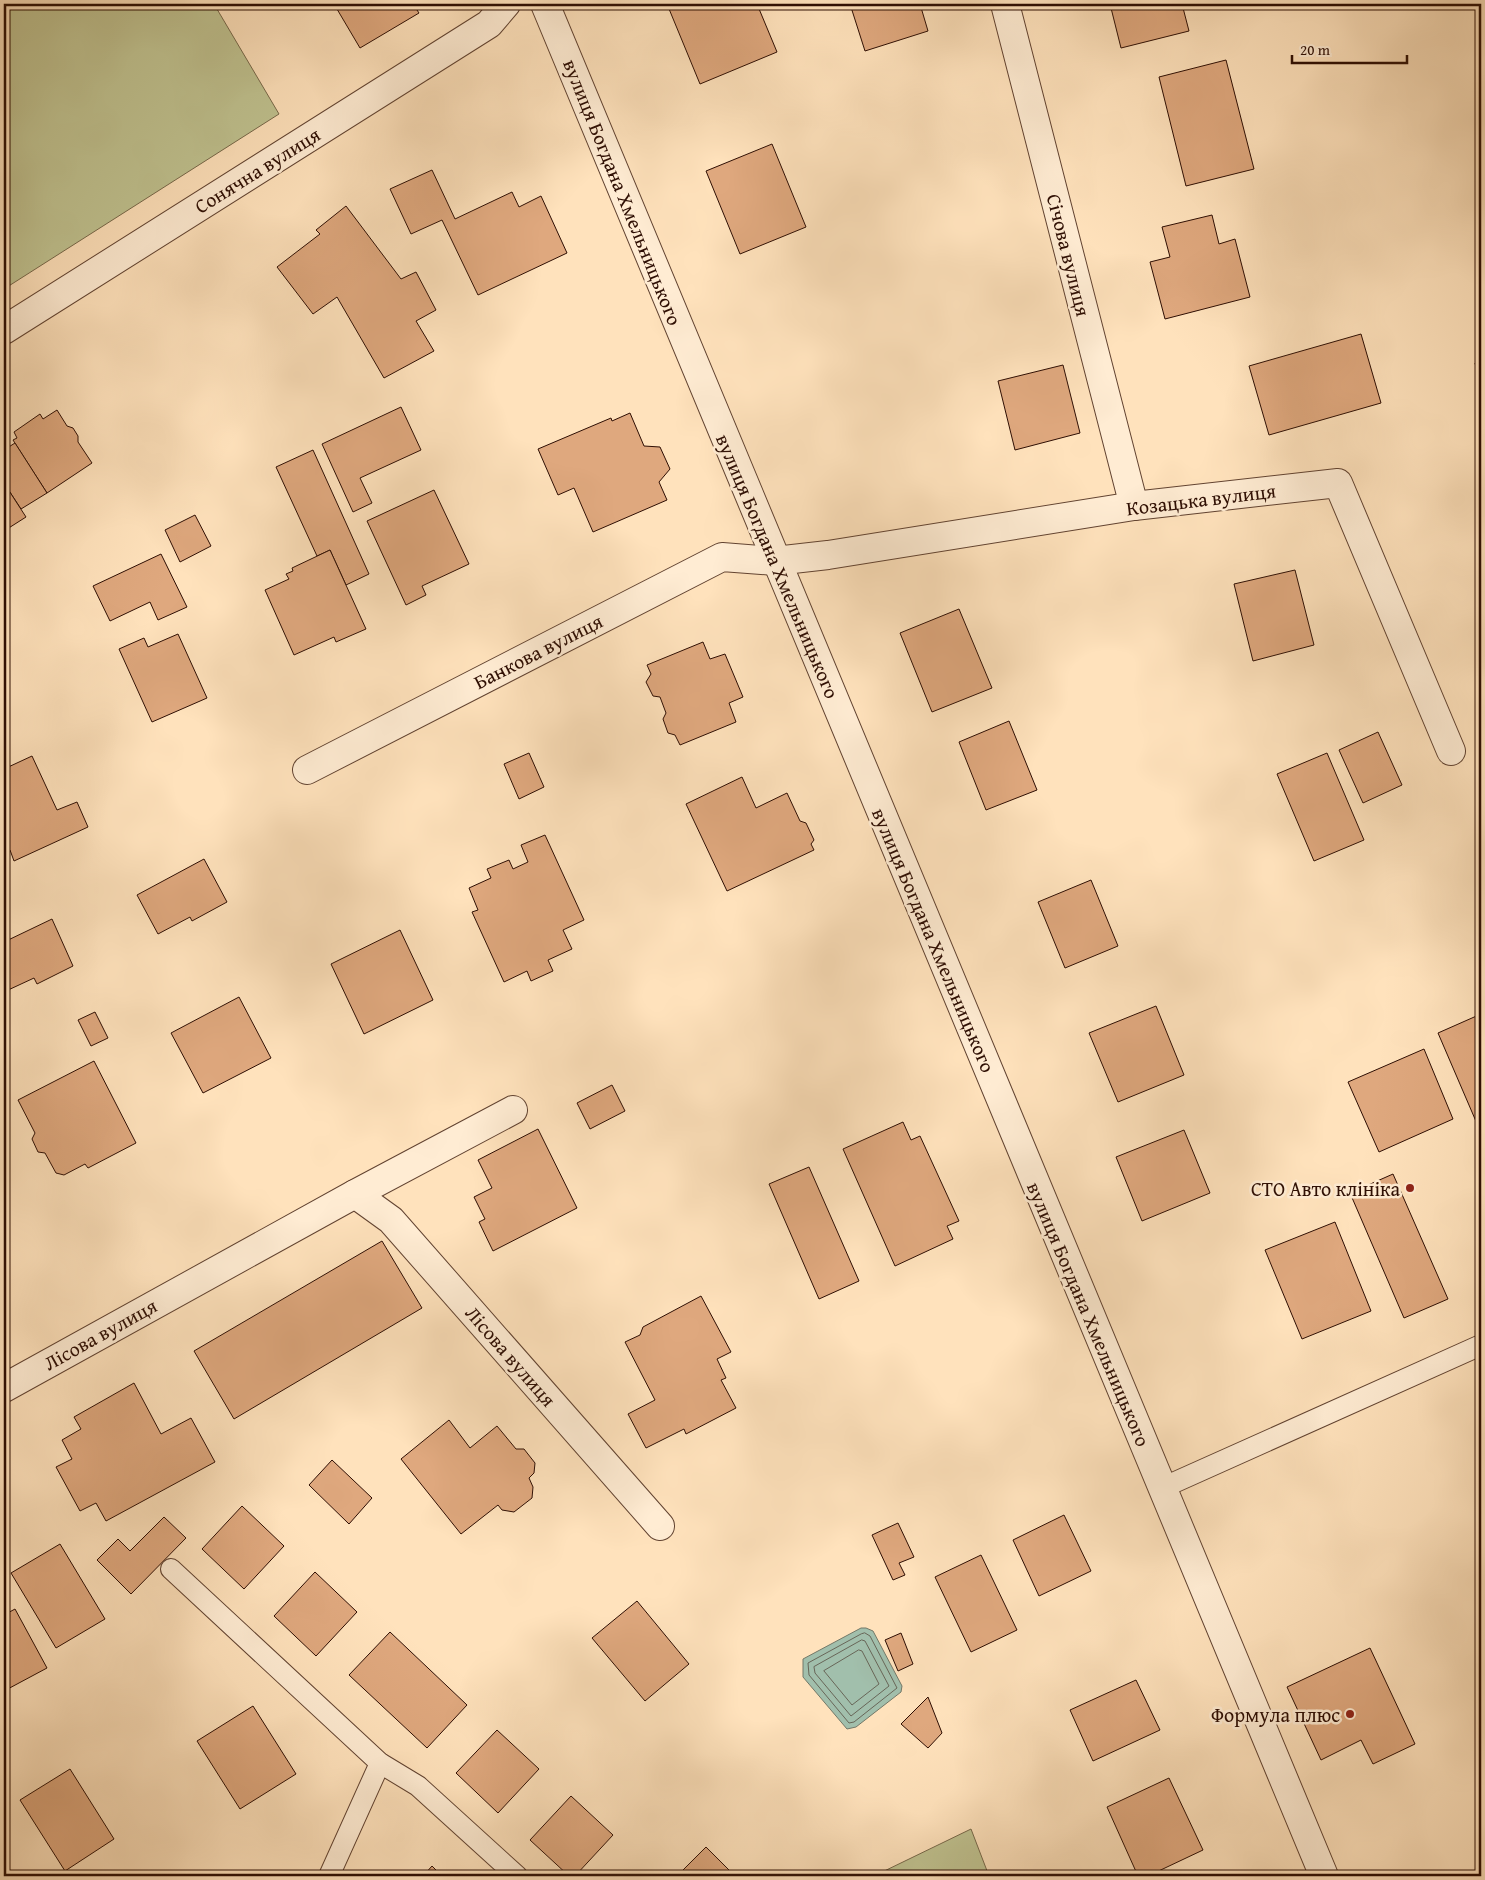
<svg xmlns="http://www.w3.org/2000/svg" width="1485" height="1880" font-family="'Gentium Book Plus',serif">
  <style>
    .green { fill: #c0c391; stroke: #77684a }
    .water { fill: #a1bfac; stroke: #737868 }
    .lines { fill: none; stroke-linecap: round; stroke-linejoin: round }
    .shore { stroke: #686658; stroke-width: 1 }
    .building { fill: #dfa87e; stroke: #2e0e03 }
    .lane-casing { stroke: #624331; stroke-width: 22 }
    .street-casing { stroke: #624331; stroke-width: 30 }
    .lane { stroke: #ffecd3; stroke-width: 20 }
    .street { stroke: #ffecd3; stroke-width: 28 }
    .poi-dot { fill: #8f2418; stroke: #ffecd3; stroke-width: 2 }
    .labels { text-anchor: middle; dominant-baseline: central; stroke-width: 5; stroke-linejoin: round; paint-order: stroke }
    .street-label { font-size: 20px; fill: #2e0e03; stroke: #ffecd3 }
    .poi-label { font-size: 20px; fill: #2e0e03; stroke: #ffecd3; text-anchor: end }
  </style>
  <rect width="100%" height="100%" fill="#ffe2bc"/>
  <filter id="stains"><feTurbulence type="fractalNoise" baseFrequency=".004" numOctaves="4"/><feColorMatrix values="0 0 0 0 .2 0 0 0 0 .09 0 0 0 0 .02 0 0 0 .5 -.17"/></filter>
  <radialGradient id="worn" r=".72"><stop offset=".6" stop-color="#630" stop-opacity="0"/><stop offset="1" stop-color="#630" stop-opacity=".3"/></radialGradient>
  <!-- green -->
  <g class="green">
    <polygon points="4,4 214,4 279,114 4,289"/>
    <polygon points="971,1829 989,1876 874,1876"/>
  </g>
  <!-- water -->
  <polygon class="water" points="861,1628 866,1628 873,1631 902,1686 901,1692 856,1727 847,1729 803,1677 803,1659"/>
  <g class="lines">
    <!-- shore -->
    <g class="shore">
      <polygon points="865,1633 870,1636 897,1688 854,1722 849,1723 809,1675 808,1663 861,1634"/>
      <polygon points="862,1640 865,1641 889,1686 851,1716 815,1673 814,1667"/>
      <polygon points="859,1650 862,1651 879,1684 852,1705 824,1671"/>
    </g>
  </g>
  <!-- building -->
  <g class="building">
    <polygon points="334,4 413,4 419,13 360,48"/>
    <polygon points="667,4 757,4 777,52 700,84"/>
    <polygon points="850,4 920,4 928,31 865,51"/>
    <polygon points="1110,4 1182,4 1189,31 1121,48"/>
    <polygon points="1226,60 1254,169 1186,186 1159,77"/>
    <polygon points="772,144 806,227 740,254 706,171"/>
    <polygon points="432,170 455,219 512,192 519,207 541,196 567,253 478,295 442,220 411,234 390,189"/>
    <polygon points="346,206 401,279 416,272 436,310 416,321 434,351 384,378 337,297 313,314 277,267 320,234 316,230"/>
    <polygon points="1212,215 1219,244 1235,239 1250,297 1165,319 1150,262 1170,257 1162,227"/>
    <polygon points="1361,334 1381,403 1269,435 1249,366"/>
    <polygon points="1481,361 1481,387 1475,363"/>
    <polygon points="1063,365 1080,433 1015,450 998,381"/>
    <polygon points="401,407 421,450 360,478 372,503 353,512 322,444"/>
    <polygon points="57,410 67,426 73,428 78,436 78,442 92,463 47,493 13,440 17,438 14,432 40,414 43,419"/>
    <polygon points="630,413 644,446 660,447 670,469 659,482 667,500 593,532 574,488 558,495 538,449 611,418 612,421"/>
    <polygon points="15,443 47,493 21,509 4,483 4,450"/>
    <polygon points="313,450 369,574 346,585 330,550 317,556 276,467"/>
    <polygon points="4,483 26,517 4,531"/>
    <polygon points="434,490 469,564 422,586 426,595 406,605 367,521"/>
    <polygon points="195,515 211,546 180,562 165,530"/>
    <polygon points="330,550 366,629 336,642 334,637 294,655 265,590 289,579 286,574 293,571 292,568"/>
    <polygon points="161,554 187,607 158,620 150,602 110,621 93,586"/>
    <polygon points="1295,570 1314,645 1253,661 1234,584"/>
    <polygon points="959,609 992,688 932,712 900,633"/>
    <polygon points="178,634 207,698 152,722 119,649 144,638 148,647"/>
    <polygon points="703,642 710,659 725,654 743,697 729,703 736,722 680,745 675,735 668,733 663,719 666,713 660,697 653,696 646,682 651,674 647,665"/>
    <polygon points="1009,721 1037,790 986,810 959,742"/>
    <polygon points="1378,732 1402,785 1363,803 1339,750"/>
    <polygon points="529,753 544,787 519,799 504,764"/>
    <polygon points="1327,753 1364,840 1314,861 1277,774"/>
    <polygon points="32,756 57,810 77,802 88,827 14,861 10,850 4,847 4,769"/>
    <polygon points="742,777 756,808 787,793 800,821 806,823 814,840 811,844 814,850 727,891 686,804"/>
    <polygon points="545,835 584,920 563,930 572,949 548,960 553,971 531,981 527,971 504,982 472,912 478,910 469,888 491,878 487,869 509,860 513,869 528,862 521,845"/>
    <polygon points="204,859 227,902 192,921 190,917 158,934 137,895"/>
    <polygon points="1091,880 1118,946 1065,968 1038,902"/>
    <polygon points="52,919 73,966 37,984 34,978 6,991 4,987 4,942"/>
    <polygon points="400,930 433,1000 364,1034 331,964"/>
    <polygon points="239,997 271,1058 203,1093 171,1033"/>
    <polygon points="1156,1006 1184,1075 1118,1102 1089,1033"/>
    <polygon points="95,1012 108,1038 91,1046 78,1020"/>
    <polygon points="1481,1014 1481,1133 1438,1033"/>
    <polygon points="1424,1049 1453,1119 1379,1152 1348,1082"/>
    <polygon points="94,1061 136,1143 88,1168 85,1164 64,1175 56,1173 45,1153 38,1152 32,1139 35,1133 18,1100"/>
    <polygon points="612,1085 625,1111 590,1129 577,1103"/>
    <polygon points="903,1122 911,1140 920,1136 959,1221 947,1226 953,1239 895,1266 843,1149"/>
    <polygon points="538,1129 577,1208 493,1251 479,1222 485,1219 474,1197 492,1188 478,1160"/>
    <polygon points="1184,1130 1210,1193 1142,1221 1116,1157"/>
    <polygon points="809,1167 859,1281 819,1299 769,1184"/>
    <polygon points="1393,1174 1448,1299 1404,1318 1350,1193"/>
    <polygon points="1335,1222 1371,1311 1302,1339 1265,1250"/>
    <polygon points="382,1241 422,1308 234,1419 194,1351"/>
    <polygon points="701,1296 731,1352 717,1359 726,1378 721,1380 736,1408 686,1434 684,1429 646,1448 628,1414 655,1400 625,1342 640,1335 643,1327"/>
    <polygon points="134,1383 161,1434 191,1418 215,1462 106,1521 96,1503 80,1511 56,1467 72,1459 62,1440 81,1429 74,1417"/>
    <polygon points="449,1420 470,1448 497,1426 516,1449 524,1449 535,1463 534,1473 529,1478 533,1487 532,1498 514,1512 502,1510 498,1505 461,1534 401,1459"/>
    <polygon points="332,1460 372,1498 349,1524 309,1485"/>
    <polygon points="242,1506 284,1546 244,1589 202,1549"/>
    <polygon points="1064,1515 1091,1571 1039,1596 1013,1540"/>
    <polygon points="164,1517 186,1538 131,1594 97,1560 118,1539 130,1551"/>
    <polygon points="898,1523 914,1557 899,1563 905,1575 893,1580 872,1535"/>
    <polygon points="60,1544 105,1619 56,1648 11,1573"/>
    <polygon points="981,1555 1017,1630 971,1652 935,1577"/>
    <polygon points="315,1572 357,1612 316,1656 274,1616"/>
    <polygon points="637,1601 689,1664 645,1701 592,1638"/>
    <polygon points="15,1609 47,1668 4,1691 4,1615"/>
    <polygon points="390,1632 467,1705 427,1748 349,1675"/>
    <polygon points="901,1633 913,1664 898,1671 885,1640"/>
    <polygon points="1370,1648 1415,1744 1373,1764 1361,1740 1321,1760 1287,1687"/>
    <polygon points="1136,1680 1160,1730 1093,1761 1070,1710"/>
    <polygon points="928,1697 942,1733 928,1748 901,1724"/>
    <polygon points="253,1706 296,1774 240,1809 197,1741"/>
    <polygon points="497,1730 539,1769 498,1813 456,1773"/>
    <polygon points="70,1769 114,1839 65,1871 20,1800"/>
    <polygon points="1169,1778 1203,1850 1148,1876 1138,1876 1107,1807"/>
    <polygon points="571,1796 613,1835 575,1876 569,1876 530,1840"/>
    <polygon points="706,1847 735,1876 677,1876"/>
    <polygon points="432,1866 442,1876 423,1876"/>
  </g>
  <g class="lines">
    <!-- lane casing -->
    <g class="lane-casing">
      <g id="lane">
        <polyline points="1162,1488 1481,1345"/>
        <polyline points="171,1569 380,1763 418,1786 517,1876"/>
        <polyline points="329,1876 380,1763"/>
      </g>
    </g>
    <!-- street casing -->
    <g class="street-casing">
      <g id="street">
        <polyline points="545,4 1324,1876"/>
        <polyline points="1005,4 1134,506"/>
        <polyline points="4,330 489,24 506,4"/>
        <polyline points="307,770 722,557 775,561 828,555 1134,506 1338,483 1451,751"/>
        <polyline points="355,1194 391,1220 660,1526"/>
        <polyline points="4,1388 355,1194 513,1110"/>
      </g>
    </g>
    <!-- lane -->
    <use href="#lane" class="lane"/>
    <!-- street -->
    <use href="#street" class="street"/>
  </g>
  <!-- markers -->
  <g class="poi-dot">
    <circle cx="1410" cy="1188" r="5"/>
    <circle cx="1350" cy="1714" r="5"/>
  </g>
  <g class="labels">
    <!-- street labels -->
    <g class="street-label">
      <text transform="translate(257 170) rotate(-32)">Сонячна вулиця</text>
      <text transform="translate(623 192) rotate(68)">вулиця Богдана Хмельницького</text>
      <text transform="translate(1069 255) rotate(76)">Січова вулиця</text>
      <text transform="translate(1201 499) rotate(-7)">Козацька вулиця</text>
      <text transform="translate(778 566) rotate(67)">вулиця Богдана Хмельницького</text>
      <text transform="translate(538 651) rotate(-27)">Банкова вулиця</text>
      <text transform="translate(934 940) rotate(67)">вулиця Богдана Хмельницького</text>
      <text transform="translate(1089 1314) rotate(67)">вулиця Богдана Хмельницького</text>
      <text transform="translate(100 1334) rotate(-29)">Лісова вулиця</text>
      <text transform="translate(511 1356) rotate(49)">Лісова вулиця</text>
    </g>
    <!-- poi labels -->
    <g class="poi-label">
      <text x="1400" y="1188">СТО Авто клініка</text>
      <text x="1340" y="1714">Формула плюс</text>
    </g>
  </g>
  <!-- margin -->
  <rect width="1485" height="1880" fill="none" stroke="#ffe2bc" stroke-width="20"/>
  <rect x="5" y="5" width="1475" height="1870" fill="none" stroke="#2e0e03" stroke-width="2.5"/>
  <rect x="10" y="10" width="1465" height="1860" fill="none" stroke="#2e0e03"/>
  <!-- scale -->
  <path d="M1292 55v8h115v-8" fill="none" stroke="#2e0e03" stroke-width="2.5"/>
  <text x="1300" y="55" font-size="15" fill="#2e0e03" stroke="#ffecd3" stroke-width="4" paint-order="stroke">20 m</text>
  <rect width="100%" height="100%" filter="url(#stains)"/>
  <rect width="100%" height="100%" fill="url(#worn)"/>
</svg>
